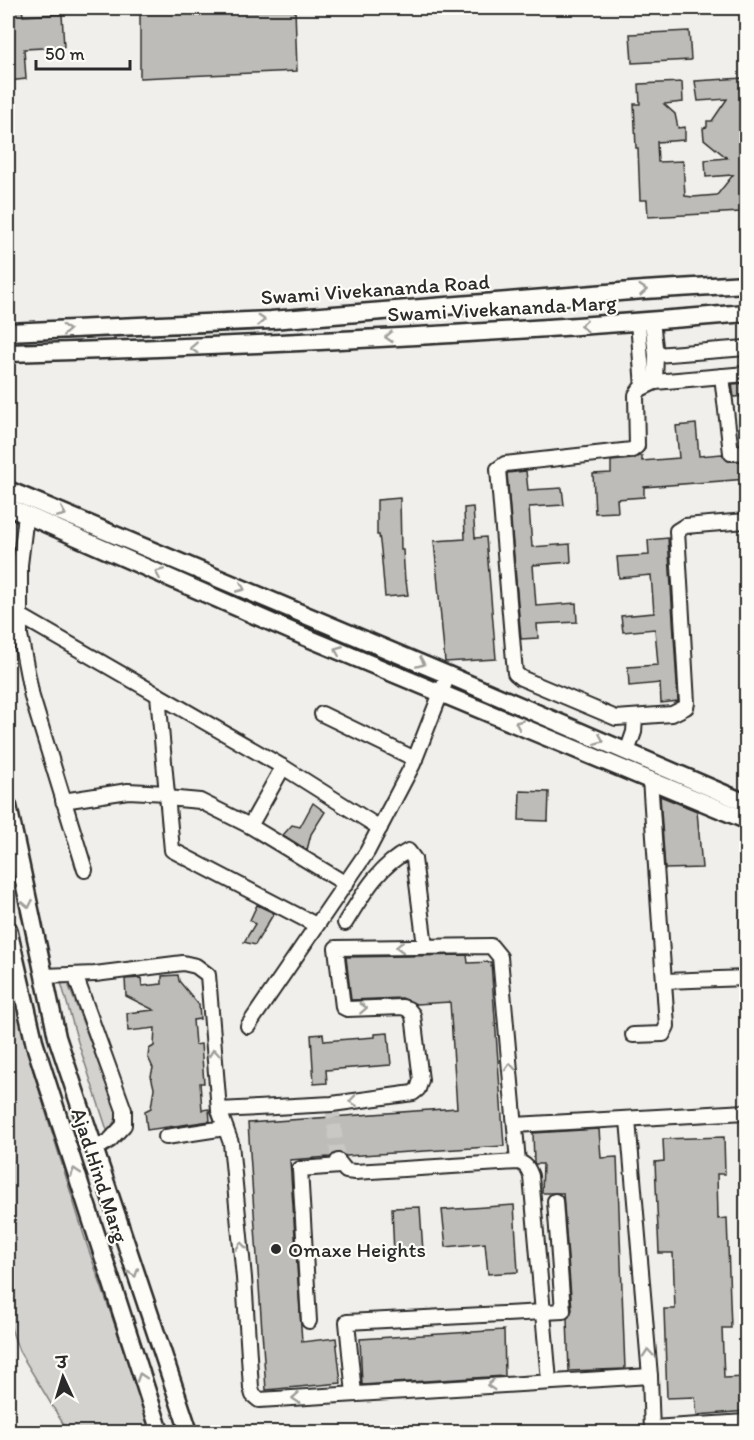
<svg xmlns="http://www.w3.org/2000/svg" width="754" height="1440" font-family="Itim,'Playpen Sans Deva',sans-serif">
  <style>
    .green { fill: #d3d2cf; stroke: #7f7e7d; stroke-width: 1.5 }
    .building { fill: #bdbcb8; stroke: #2b2b2b; stroke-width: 1.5 }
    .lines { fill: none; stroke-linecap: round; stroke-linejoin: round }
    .minor-tunnel { stroke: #c9c8c5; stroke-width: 14; stroke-dasharray: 14 7; stroke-linecap: butt }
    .minor-casing { stroke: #2b2b2b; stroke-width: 18 }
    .tertiary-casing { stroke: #2b2b2b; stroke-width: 21 }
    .minor { stroke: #fdfcf7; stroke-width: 14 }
    .tertiary { stroke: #fdfcf7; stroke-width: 16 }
    .oneway { stroke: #9e9e9b }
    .poi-dot { fill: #2b2b2b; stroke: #fdfcf7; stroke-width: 2 }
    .labels { text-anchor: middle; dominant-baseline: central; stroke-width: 4.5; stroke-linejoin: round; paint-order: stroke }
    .street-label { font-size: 21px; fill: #2b2b2b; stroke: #fdfcf7 }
    .poi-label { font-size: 21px; fill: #2b2b2b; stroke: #fdfcf7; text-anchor: start }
  </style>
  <rect width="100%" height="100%" fill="#f0efeb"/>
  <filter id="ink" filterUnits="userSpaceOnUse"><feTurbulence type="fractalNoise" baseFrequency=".0167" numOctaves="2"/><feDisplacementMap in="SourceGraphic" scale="12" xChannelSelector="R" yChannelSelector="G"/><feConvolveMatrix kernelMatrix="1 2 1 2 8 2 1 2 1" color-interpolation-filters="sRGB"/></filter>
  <g filter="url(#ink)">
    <!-- green -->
    <g class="green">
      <polygon points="8,963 31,1064 87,1245 152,1432 68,1432 19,1351 8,1320"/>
      <polygon points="67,981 115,1107 117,1116 108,1133 78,1042 61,982"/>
    </g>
    <!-- building -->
    <g class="building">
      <polygon points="8,8 22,8 23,16 62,14 64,47 24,49 26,79 8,81"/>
      <polygon points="140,8 295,8 297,71 140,78"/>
      <polygon points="689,31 691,60 632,63 630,34"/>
      <polygon points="743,78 747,143 747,201 741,201 741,212 648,217 647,200 640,200 638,148 636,148 634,104 640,104 639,84 682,82 683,102 664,104 675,114 678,128 685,127 685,140 657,142 658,162 683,161 685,196 693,197 717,195 733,175 706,177 705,160 727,158 704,139 703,128 707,127 707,121 712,121 727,99 698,101 695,81"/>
      <polygon points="747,383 747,396 734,397 732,384"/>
      <polygon points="696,424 699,456 722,454 728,461 747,461 747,479 644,487 644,497 617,499 618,512 595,513 593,474 611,473 611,461 633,459 639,456 642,456 642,461 679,458 676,426"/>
      <polygon points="526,471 528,490 562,488 564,505 529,507 532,547 570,544 571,562 533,565 536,606 576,603 577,622 537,624 538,638 521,639 507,473"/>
      <polygon points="400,498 401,550 403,550 405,581 406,581 408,595 385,597 381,550 379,535 377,535 377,500"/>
      <polygon points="473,507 475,538 486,537 496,659 445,662 434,541 465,539 464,508"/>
      <polygon points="668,538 678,701 661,703 660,683 629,686 628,667 658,665 655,629 623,632 621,616 654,613 651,575 619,578 617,557 649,555 648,540"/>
      <polygon points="520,791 549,792 548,821 519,820"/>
      <polygon points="660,796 697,811 702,868 665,869"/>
      <polygon points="313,803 325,812 311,834 307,850 283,835 292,825 300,827"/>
      <polygon points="257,905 274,913 255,945 244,942 255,924 250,920"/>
      <polygon points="467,955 468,963 491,962 504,1146 346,1156 337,1152 330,1157 290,1160 302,1342 336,1338 341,1383 266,1390 248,1123 457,1108 450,1002 416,1004 402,998 351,1000 346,957"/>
      <polygon points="178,975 179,981 199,1005 200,1019 193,1020 195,1045 201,1044 204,1083 200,1083 202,1110 209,1109 210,1121 147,1130 145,1111 151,1108 154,1088 151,1076 153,1068 148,1057 149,1049 154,1046 155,1028 128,1031 127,1013 154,1010 126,996 125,979 141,978 142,986 162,984 162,976"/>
      <polygon points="388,1033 391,1065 326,1070 327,1083 314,1084 311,1035 323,1034 324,1041 375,1037 375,1034"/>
      <polygon points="599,1129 601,1158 617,1157 625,1369 569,1371 567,1319 572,1310 563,1193 542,1193 543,1164 535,1164 534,1162 533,1133"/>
      <polygon points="724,1137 725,1174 717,1174 718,1219 727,1218 731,1328 722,1328 724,1378 747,1377 747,1411 697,1415 695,1397 667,1398 664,1309 675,1309 673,1253 659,1253 655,1162 664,1161 663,1139"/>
      <polygon points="514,1205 518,1272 488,1274 485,1243 446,1247 442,1210"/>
      <polygon points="420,1207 423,1252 394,1254 392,1208"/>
      <polygon points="504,1330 505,1376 362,1385 360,1339"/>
    </g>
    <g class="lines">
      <!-- minor-tunnel -->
      <polyline class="minor-tunnel" points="332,1104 338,1161"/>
      <!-- minor casing -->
      <g class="minor-casing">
        <g id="minor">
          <polyline points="652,321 656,355 655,382"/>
          <polyline points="638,322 643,387"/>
          <polyline points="656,355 746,348"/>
          <polyline points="746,374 655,382 640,389 636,395 637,446 632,450 505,464 498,469 515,673 521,678 616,718 672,714 686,707 687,703 677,531 685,526 746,521"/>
          <polyline points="722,376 731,453 746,452"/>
          <polyline points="26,515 20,565 20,635 32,697 85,870"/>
          <polyline points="19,615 283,767 380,828"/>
          <polyline points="158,695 172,850 316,925"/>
          <polyline points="322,714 415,759"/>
          <polyline points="627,752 634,732 635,717"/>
          <polyline points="283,767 250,826 346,884"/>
          <polyline points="167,798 200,801 250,826"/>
          <polyline points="63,801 128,791 167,793"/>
          <path d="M345,923C362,896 378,866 408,851L414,859L425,946"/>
          <polyline points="75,975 124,1110 124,1125 110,1140 94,1150"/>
          <polyline points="44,976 95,974 183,963 196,966 208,975 219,1110 231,1143 244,1278 251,1388 253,1395 259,1400 650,1376"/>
          <polyline points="665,981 746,978"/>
          <polyline points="248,1026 367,852 413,764 448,675"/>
          <polyline points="633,1035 663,1034 667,1026 650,779"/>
          <polyline points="219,1110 332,1104 413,1093 418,1089 421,1080 413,1015 408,1009 402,1007 347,1009 343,1007 336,948 491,946 500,957 518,1162"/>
          <polyline points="628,1120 650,1376 652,1432"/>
          <polyline points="515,1125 746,1112"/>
          <polyline points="166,1137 225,1128"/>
          <path d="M338,1161L346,1171L355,1172L518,1162C526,1164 528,1168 531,1176L549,1381"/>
          <polyline points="309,1321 300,1169 340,1166"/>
          <polyline points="354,1394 347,1322 563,1311 555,1201"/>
          <polyline points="652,1428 746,1422"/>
        </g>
      </g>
      <!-- tertiary casing -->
      <g class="tertiary-casing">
        <g id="tertiary">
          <polyline points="8,332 271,320 644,290 746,284"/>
          <path d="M8,353C254,346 501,334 746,313"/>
          <polyline points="8,490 448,675 746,803"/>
          <polyline points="8,507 291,631 746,820"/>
          <polyline points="8,806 57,1037 189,1432"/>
          <polyline points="8,929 35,1045 160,1432"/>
        </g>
      </g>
      <!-- minor -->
      <use href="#minor" class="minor"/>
      <!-- tertiary -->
      <use href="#tertiary" class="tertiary"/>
    </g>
    <!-- one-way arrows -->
    <defs><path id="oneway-chevron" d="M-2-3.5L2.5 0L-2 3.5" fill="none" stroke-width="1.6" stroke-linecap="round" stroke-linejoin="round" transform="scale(1.5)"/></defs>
    <g class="oneway">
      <use href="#oneway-chevron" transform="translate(643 290) rotate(-4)"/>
      <use href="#oneway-chevron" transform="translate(261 320) rotate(-3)"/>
      <use href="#oneway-chevron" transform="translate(584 326) rotate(177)"/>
      <use href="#oneway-chevron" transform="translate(66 330) rotate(-3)"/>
      <use href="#oneway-chevron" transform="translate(389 337) rotate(177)"/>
      <use href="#oneway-chevron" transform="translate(194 348) rotate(177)"/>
      <use href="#oneway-chevron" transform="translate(62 513) rotate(23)"/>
      <use href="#oneway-chevron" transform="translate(159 573) rotate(-157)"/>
      <use href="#oneway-chevron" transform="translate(241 588) rotate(23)"/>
      <use href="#oneway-chevron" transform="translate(338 650) rotate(-158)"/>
      <use href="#oneway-chevron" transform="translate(421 663) rotate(23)"/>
      <use href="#oneway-chevron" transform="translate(519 724) rotate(-157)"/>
      <use href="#oneway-chevron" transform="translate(600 740) rotate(23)"/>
      <use href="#oneway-chevron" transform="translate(28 904) rotate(78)"/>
      <use href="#oneway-chevron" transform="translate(400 947) rotate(179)"/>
      <use href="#oneway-chevron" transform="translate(363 1008) rotate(-3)"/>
      <use href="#oneway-chevron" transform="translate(214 1053) rotate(-95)"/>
      <use href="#oneway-chevron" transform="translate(510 1067) rotate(-95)"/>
      <use href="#oneway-chevron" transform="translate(353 1101) rotate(172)"/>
      <use href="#oneway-chevron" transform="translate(75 1172) rotate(-108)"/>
      <use href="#oneway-chevron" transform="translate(241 1246) rotate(-96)"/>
      <use href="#oneway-chevron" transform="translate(134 1273) rotate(71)"/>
      <use href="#oneway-chevron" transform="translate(648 1353) rotate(-95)"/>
      <use href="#oneway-chevron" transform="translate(141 1377) rotate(-108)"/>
      <use href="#oneway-chevron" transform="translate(491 1385) rotate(176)"/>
      <use href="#oneway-chevron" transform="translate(296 1398) rotate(176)"/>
    </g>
  </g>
  <!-- markers -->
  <circle class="poi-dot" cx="276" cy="1249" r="6"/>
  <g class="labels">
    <!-- street labels -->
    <g class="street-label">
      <text transform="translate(375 289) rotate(-4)">Swami Vivekananda Road</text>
      <text transform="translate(502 308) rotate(-3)">Swami Vivekananda Marg</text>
      <text transform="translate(100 1175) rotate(72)">Ajad Hind Marg</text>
    </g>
    <!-- poi labels -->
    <g class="poi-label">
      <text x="288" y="1249">Omaxe Heights</text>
    </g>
  </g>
  <!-- margin -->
  <rect width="754" height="1440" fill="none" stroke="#fdfcf7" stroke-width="30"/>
  <rect x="15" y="15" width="724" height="1410" fill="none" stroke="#2b2b2b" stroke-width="2" filter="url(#ink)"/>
  <!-- north arrow -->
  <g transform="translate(63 1377) rotate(356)" stroke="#fdfcf7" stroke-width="4.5" paint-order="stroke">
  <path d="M0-4.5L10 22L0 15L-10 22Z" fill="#2b2b2b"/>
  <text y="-9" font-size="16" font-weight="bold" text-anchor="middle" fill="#2b2b2b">उ</text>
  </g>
  <!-- scale -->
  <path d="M36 60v9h94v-9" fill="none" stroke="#2b2b2b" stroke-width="3"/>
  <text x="45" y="60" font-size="18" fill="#2b2b2b" stroke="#fdfcf7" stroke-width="4.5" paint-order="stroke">50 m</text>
</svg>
